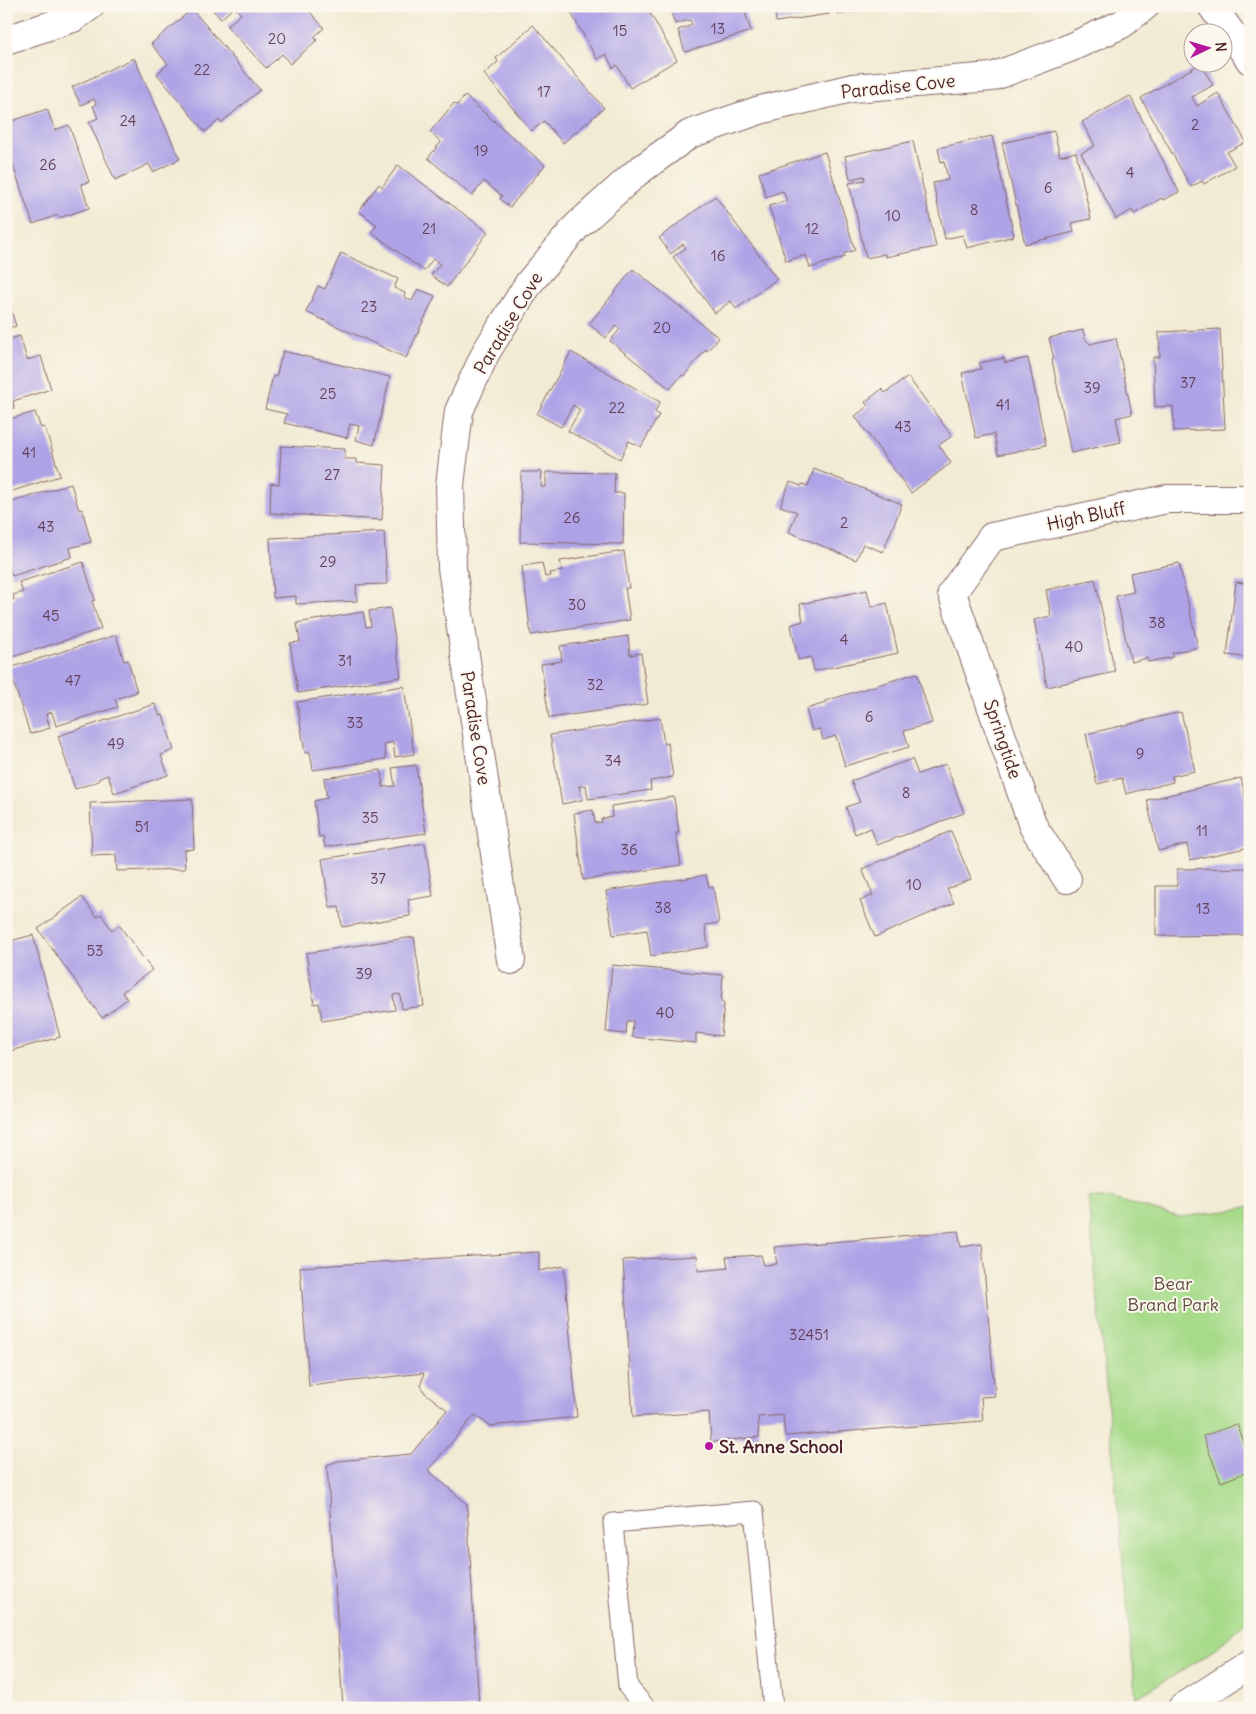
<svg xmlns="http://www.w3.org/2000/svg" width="1256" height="1714" font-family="Delius,sans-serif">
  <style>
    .green { fill: #a7db8a; stroke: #787d5a }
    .building { fill: #aea3e6 }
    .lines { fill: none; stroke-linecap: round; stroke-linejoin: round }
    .service-casing { stroke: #856666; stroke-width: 21 }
    .minor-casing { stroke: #856666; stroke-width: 30 }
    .tertiary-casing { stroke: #856666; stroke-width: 30 }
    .service { stroke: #fff; stroke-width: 19 }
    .minor { stroke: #fff; stroke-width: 28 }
    .tertiary { stroke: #fff; stroke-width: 28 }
    .poi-dot { fill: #b5179e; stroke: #fbf7ec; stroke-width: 2 }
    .labels { text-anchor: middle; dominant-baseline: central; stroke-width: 4; stroke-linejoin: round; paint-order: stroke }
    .number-label { font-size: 15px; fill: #63405a }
    .street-label { font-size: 18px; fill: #4a1f2b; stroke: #fbf7ec }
    .park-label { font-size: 18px; fill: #614e43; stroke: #fbf7ec }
    .poi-label { font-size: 18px; font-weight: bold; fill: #4a1f2b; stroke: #fbf7ec; text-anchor: start }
  </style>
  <rect width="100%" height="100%" fill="#fbf7ec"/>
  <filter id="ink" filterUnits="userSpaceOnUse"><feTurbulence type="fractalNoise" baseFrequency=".02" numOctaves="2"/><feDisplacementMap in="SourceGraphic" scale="10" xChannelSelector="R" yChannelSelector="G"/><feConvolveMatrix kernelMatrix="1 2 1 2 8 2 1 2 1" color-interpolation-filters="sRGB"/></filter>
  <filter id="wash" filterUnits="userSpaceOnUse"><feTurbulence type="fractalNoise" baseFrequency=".0096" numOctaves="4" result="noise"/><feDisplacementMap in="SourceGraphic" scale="20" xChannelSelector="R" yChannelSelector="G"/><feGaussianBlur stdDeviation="1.12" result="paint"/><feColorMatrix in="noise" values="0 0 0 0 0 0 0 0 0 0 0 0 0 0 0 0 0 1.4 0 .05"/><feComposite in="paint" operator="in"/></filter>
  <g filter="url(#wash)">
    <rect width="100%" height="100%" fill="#f2ebd4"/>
    <!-- green -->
    <path class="green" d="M1088,1197L1113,1199L1180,1217L1233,1210L1250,1206V1617C1218,1652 1176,1674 1136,1698Z"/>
    <g id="blocks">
      <!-- building -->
      <g class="building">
        <polygon points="209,6 305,6 324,28 314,37 317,40 290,64 282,54 266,68 227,26 241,14 234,7 221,19"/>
        <polygon points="330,6 341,6 335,12"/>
        <polygon points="567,6 646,6 677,60 630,88 617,65 613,68 606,54 597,59"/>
        <polygon points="669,6 743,6 751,31 685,52 678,30 692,25 690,20 675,24"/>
        <polygon points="774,6 828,6 829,14 776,22"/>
        <polygon points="836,6 884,6 884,7 838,14"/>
        <polygon points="919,6 931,6 932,7 920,9"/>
        <polygon points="192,9 260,90 221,123 219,120 205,132 157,74 168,64 151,44"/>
        <polygon points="533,25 604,108 563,143 544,121 532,131 484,74 498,62 496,58"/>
        <polygon points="134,58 180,159 153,172 149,164 115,180 89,122 98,118 93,106 96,104 94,99 81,105 72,87"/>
        <polygon points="1200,64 1213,85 1192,97 1197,106 1218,93 1246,142 1227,152 1235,166 1204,184 1202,181 1191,187 1141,98"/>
        <polygon points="465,96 545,165 510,207 500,199 502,196 484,181 472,196 428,158 441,142 430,132 454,103 457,105"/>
        <polygon points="1130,96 1179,192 1163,200 1162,198 1134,214 1132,210 1116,219 1081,153 1095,146 1082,122"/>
        <polygon points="47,109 55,130 69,125 89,182 81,184 89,208 59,218 58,215 33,224 6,145 6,123"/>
        <polygon points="1054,131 1060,156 1076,152 1091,219 1072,223 1074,232 1025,244 1002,143"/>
        <polygon points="992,136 1014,236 967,248 963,235 945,239 933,183 948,180 944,161 941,162 938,148"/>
        <polygon points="913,141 936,247 885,257 885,254 866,258 849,183 865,180 864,176 850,179 845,156"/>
        <polygon points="825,152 855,250 843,254 845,257 810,268 806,255 786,261 769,206 787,201 783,191 766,197 759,173"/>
        <polygon points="398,165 488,232 447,287 431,275 440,264 433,259 424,271 371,232 377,225 359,211 379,184 382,187"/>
        <polygon points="715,196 777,279 736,309 731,301 715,313 673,257 686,248 683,244 671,254 659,238"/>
        <polygon points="341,253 398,279 394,288 405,293 404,297 412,301 418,289 435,296 406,358 306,312 318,286 325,289"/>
        <polygon points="633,269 719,338 707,351 706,349 684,376 682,375 670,389 610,341 620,329 616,326 606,338 589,324"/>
        <polygon points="6,294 16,326 6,329"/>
        <polygon points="1220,329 1225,429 1174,431 1173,406 1155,407 1153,357 1160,357 1159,332"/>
        <polygon points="1083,330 1085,339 1090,344 1116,338 1132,414 1116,418 1121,442 1071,453 1052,360 1054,359 1049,338"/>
        <polygon points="20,336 27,360 41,356 51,389 13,401 14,408 6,411 6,340"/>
        <polygon points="283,351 390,377 374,445 356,440 359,426 350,424 347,438 284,423 287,414 265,409 273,376 276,377"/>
        <polygon points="571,352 660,402 655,412 659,415 641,447 629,441 620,459 568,431 580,410 573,405 561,427 537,414"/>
        <polygon points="1004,358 1005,363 1028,358 1046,445 998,455 994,434 976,438 962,373 981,369 979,363"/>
        <polygon points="908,377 952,436 939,445 951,463 911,493 855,416 868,406 865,402 882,389 885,393"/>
        <polygon points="35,412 41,428 45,427 60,476 6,493 6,420"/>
        <polygon points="281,446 345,449 345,459 356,459 356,463 385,465 382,520 270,513 271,483 279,484"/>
        <polygon points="814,469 902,504 883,552 863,544 856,560 789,532 797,512 780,506 790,482 801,486 802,484 808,486"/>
        <polygon points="521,472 542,472 541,487 546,487 546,472 615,473 614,493 624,493 623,544 520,542"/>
        <polygon points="71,484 79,510 82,509 91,542 70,548 72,557 12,576 6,561 6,504"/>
        <polygon points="384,532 387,584 356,585 357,601 296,604 296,596 273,598 270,538"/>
        <polygon points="624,551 629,588 625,588 630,620 531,635 522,566 542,563 545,577 551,576 550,573 562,571 560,561"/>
        <polygon points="83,562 95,600 92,601 101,629 6,659 6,594 9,601 14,599 13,595 23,592 19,582"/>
        <polygon points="1179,563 1198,647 1172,653 1173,657 1148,662 1147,658 1131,662 1116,596 1134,592 1130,573"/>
        <polygon points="1095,579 1115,672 1047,687 1034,620 1051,616 1046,590"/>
        <polygon points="1236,582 1250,584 1250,658 1227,655"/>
        <polygon points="867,590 871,607 887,603 898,653 814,671 811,657 798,660 791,625 803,621 800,604"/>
        <polygon points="390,608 401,677 298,693 290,643 300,642 297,623 363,612 366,627 371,626 369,611"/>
        <polygon points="116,635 124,661 128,660 137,692 115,699 118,707 56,726 52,712 46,714 50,728 30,734 9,668"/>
        <polygon points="628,636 630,655 641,653 648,704 549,718 541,664 562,661 560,646"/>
        <polygon points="917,673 932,723 904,731 909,747 845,766 836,736 823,740 820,729 812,731 806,709 826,703 825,701"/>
        <polygon points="404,686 414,754 395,757 393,742 384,744 386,759 313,770 310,752 305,753 297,702"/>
        <polygon points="155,704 160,716 163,715 174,750 161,755 168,775 114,793 108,775 98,779 99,781 75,789 58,736"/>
        <polygon points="1181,712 1195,771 1172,776 1173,782 1126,794 1122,778 1097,784 1086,734"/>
        <polygon points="660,718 664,744 668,743 673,777 650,781 651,790 588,799 586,785 579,786 582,800 562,804 550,735"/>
        <polygon points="912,759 918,774 946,764 964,813 877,845 871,828 855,834 846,807 860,802 851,781"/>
        <polygon points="416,765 426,833 325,847 323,836 319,837 314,801 327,798 324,778 381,770 383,787 395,786 392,768"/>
        <polygon points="1241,778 1250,816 1250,847 1190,860 1187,844 1158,851 1147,800"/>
        <polygon points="674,797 679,833 676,833 681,865 583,880 574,813 593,810 595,823 602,822 601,819 612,817 611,806"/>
        <polygon points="192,799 194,849 184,850 185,869 117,871 116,855 92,856 90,803"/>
        <polygon points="951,831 971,879 947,889 954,903 875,937 860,901 873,895 862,869"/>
        <polygon points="425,843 433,896 408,900 410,916 342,927 339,907 330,908 322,859"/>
        <polygon points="1249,868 1250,935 1156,936 1156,886 1177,886 1177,869"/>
        <polygon points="706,875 709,887 713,887 719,923 705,925 708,947 651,956 647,930 613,935 606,891"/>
        <polygon points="82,897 97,917 101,914 112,930 119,925 152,970 122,992 127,999 102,1018 38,929"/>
        <polygon points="33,935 60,1037 6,1052 6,942"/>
        <polygon points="414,937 424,1006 402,1009 400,994 393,995 395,1010 322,1021 319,1003 314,1004 306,953"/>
        <polygon points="612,965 723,975 721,1002 724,1003 721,1036 696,1033 696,1043 632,1037 633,1021 627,1021 626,1034 606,1032"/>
        <polygon points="958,1231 961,1247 982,1244 995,1396 981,1397 983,1421 785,1436 783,1415 758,1417 759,1437 711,1442 709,1412 633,1417 623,1260 697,1256 698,1271 728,1268 726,1257 761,1255 764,1265 777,1264 774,1247"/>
        <polygon points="539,1252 539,1271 564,1266 577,1417 490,1426 475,1415 428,1470 467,1504 479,1708 343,1708 327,1465 338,1461 411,1454 447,1410 424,1392 421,1385 424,1373 309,1386 300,1267"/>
        <polygon points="1237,1424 1250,1457 1250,1471 1221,1482 1203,1436"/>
      </g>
    </g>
  </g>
  <g filter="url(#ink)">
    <use href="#blocks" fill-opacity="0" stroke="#856666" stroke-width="1"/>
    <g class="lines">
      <!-- service casing -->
      <g class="service-casing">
        <polyline id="service" points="646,1708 628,1687 613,1523 754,1511 773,1708"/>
      </g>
      <!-- minor casing -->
      <g class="minor-casing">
        <g id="minor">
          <polyline points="6,40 73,18 90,6"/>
          <polyline points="1067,879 1033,826 952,593 992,537 1167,499 1250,499"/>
          <polyline points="511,960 452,568 450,485 459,411 486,352 529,283 577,226 636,173 690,134 760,110 852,88 992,77 1067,49 1122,24 1145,6"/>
          <polyline points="1182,1708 1250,1664"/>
        </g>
      </g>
      <!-- tertiary casing -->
      <g class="tertiary-casing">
        <polyline id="tertiary" points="1212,6 1250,60"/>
      </g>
      <!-- service -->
      <use href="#service" class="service"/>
      <!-- minor -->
      <use href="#minor" class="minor"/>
      <!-- tertiary -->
      <use href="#tertiary" class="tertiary"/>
    </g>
  </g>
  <!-- markers -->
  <circle class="poi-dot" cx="709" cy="1446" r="5"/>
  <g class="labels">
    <!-- number labels -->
    <g class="number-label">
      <text x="718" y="28">13</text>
      <text x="620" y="30">15</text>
      <text x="277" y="38">20</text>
      <text x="202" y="69">22</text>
      <text x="544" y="91">17</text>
      <text x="128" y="120">24</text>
      <text x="1195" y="124">2</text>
      <text x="481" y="150">19</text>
      <text x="48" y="164">26</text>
      <text x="1130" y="172">4</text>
      <text x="1048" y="187">6</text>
      <text x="974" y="209">8</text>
      <text x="893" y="215">10</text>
      <text x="429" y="228">21</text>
      <text x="812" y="228">12</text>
      <text x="718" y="255">16</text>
      <text x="369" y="306">23</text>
      <text x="662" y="327">20</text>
      <text x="1188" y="382">37</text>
      <text x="1092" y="387">39</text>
      <text x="328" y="393">25</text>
      <text x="1003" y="404">41</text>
      <text x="617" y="407">22</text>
      <text x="903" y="426">43</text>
      <text x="29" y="452">41</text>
      <text x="332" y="474">27</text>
      <text x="572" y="517">26</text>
      <text x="844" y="522">2</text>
      <text x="46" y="526">43</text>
      <text x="328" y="561">29</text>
      <text x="577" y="604">30</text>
      <text x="51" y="615">45</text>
      <text x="1157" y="622">38</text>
      <text x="844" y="639">4</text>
      <text x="1074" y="646">40</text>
      <text x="345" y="660">31</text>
      <text x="73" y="680">47</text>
      <text x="595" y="684">32</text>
      <text x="869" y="716">6</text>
      <text x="355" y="722">33</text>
      <text x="116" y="743">49</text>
      <text x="1140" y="753">9</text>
      <text x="613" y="760">34</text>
      <text x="906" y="792">8</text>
      <text x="370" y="817">35</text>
      <text x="142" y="826">51</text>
      <text x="1202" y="830">11</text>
      <text x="629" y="849">36</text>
      <text x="378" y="878">37</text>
      <text x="914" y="884">10</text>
      <text x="663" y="907">38</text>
      <text x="1203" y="908">13</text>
      <text x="95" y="950">53</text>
      <text x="364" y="973">39</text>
      <text x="665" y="1012">40</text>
      <text x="809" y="1334">32451</text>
    </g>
    <!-- street labels -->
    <g class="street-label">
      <text transform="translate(898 86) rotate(-6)">Paradise Cove</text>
      <text transform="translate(508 323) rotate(-59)">Paradise Cove</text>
      <text transform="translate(1086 516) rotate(-12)">High Bluff</text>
      <text transform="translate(476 728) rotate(81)">Paradise Cove</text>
      <text transform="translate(1003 739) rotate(71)">Springtide</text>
    </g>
    <!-- park labels -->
    <g class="park-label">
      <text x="1173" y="1283">Bear<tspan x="1173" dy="21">Brand Park</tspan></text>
    </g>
    <!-- poi labels -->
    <g class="poi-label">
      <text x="719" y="1446">St. Anne School</text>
    </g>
  </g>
  <!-- margin -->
  <rect width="1256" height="1714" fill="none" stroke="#fbf7ec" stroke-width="25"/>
  <!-- north arrow -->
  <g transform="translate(1208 48) rotate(85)"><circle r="24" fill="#fbf7ec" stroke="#b4a19f"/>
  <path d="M0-4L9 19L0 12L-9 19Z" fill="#b5179e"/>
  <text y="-8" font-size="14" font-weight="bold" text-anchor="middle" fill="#4a1f2b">N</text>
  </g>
</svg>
